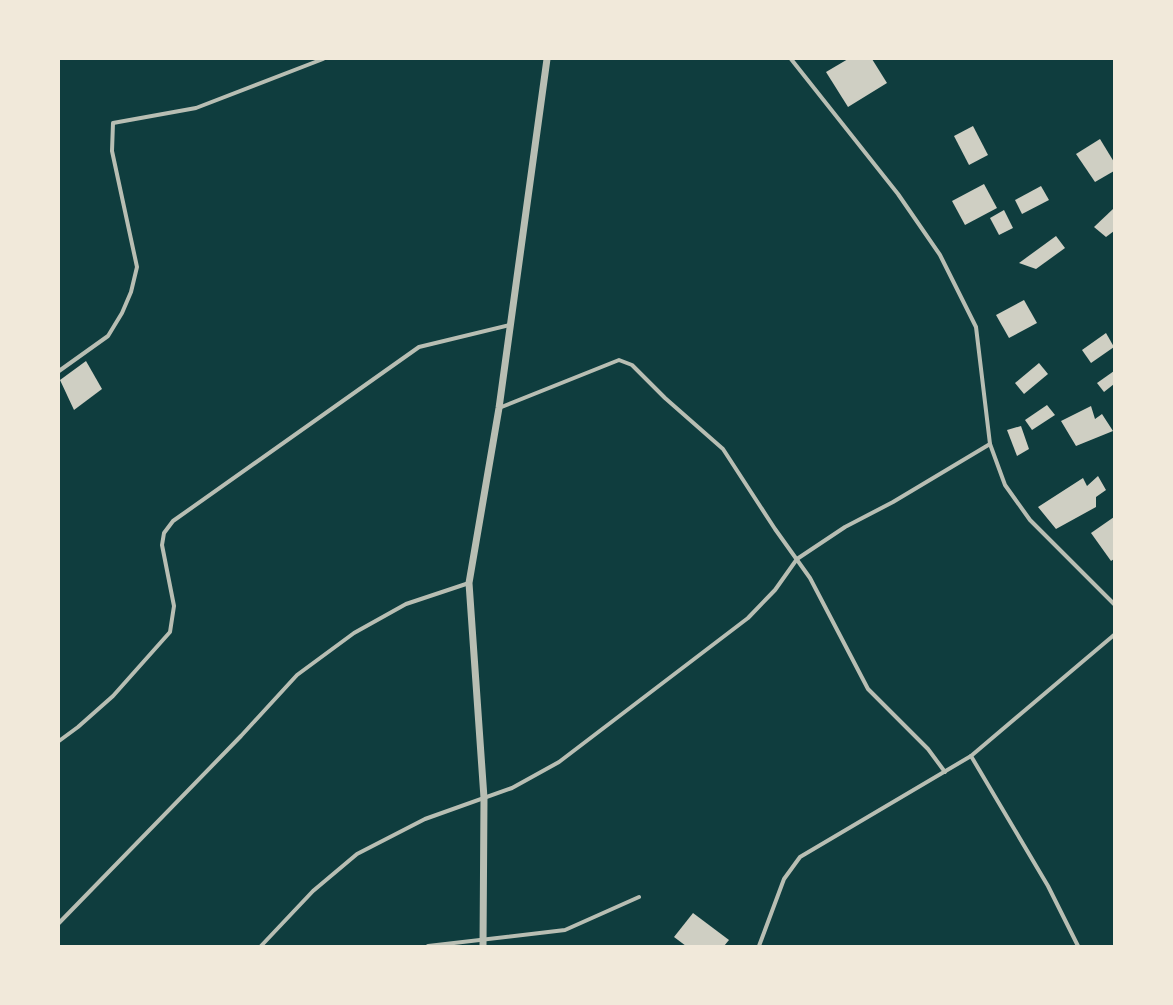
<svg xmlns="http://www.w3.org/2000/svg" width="1173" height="1005" font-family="'Varela Round',sans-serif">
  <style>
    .building { fill: #cfcfc3 }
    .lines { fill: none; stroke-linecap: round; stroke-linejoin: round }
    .minor { stroke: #b8beb3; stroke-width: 4 }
    .tertiary { stroke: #b8beb3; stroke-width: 7 }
  </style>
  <rect width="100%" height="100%" fill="#0f3d3e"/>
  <!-- building -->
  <g class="building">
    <polygon points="848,59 872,59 887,83 848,107 826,72"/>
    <polygon points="973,126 988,155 969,165 954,136"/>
    <polygon points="1100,139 1114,162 1114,171 1095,182 1076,154"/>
    <polygon points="984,184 997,208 965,225 952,201"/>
    <polygon points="1041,186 1049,200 1022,214 1015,200"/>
    <polygon points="1113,209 1114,231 1106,237 1094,227"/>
    <polygon points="1004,210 1013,228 999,235 990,218"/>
    <polygon points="1056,236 1065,248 1036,269 1019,263"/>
    <polygon points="1024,300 1037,323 1009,338 996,315"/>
    <polygon points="1106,333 1114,347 1091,363 1082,350"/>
    <polygon points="86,361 102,389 74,410 60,380"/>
    <polygon points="1039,363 1048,374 1024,394 1015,383"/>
    <polygon points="1114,371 1114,384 1104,392 1097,383"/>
    <polygon points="1047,405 1055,415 1032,430 1025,420"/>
    <polygon points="1091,406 1095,419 1102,414 1113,431 1076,446 1061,421"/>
    <polygon points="1021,426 1029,449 1017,456 1007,430"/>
    <polygon points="1098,476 1106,490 1096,497 1096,507 1056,529 1038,507 1083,478 1087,486"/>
    <polygon points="1114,517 1114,559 1111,561 1091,533"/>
    <polygon points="693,913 729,940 724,946 686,946 674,937"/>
  </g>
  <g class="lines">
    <!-- minor -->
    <g class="minor">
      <polyline points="791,59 898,194 940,255 976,327 990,444 1005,485 1030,520 1114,604"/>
      <polyline points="59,371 108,336 122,313 131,292 137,267 112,151 113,123 196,108 323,59"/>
      <polyline points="499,408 619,360 632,365 665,398 723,449 775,529 810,578 868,689 928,749 945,772"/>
      <polyline points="59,741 78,727 113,696 170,632 174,606 162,545 164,533 173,521 419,347 510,325"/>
      <polyline points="971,756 1048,886 1078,946"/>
      <polyline points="59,923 241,736 297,675 354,633 406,604 469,583"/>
      <polyline points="261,946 313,891 357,854 425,819 512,788 559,762 748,618 775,590 797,559 845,527 893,502 990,444"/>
      <polyline points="428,946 565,930 639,897"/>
      <polyline points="759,946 784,879 800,857 971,756 1114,635"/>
    </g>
    <!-- tertiary -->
    <polyline class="tertiary" points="483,946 484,798 469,583 499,408 547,59"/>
  </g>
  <!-- border -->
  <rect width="1173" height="1005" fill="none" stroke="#f1e9da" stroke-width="120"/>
</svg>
